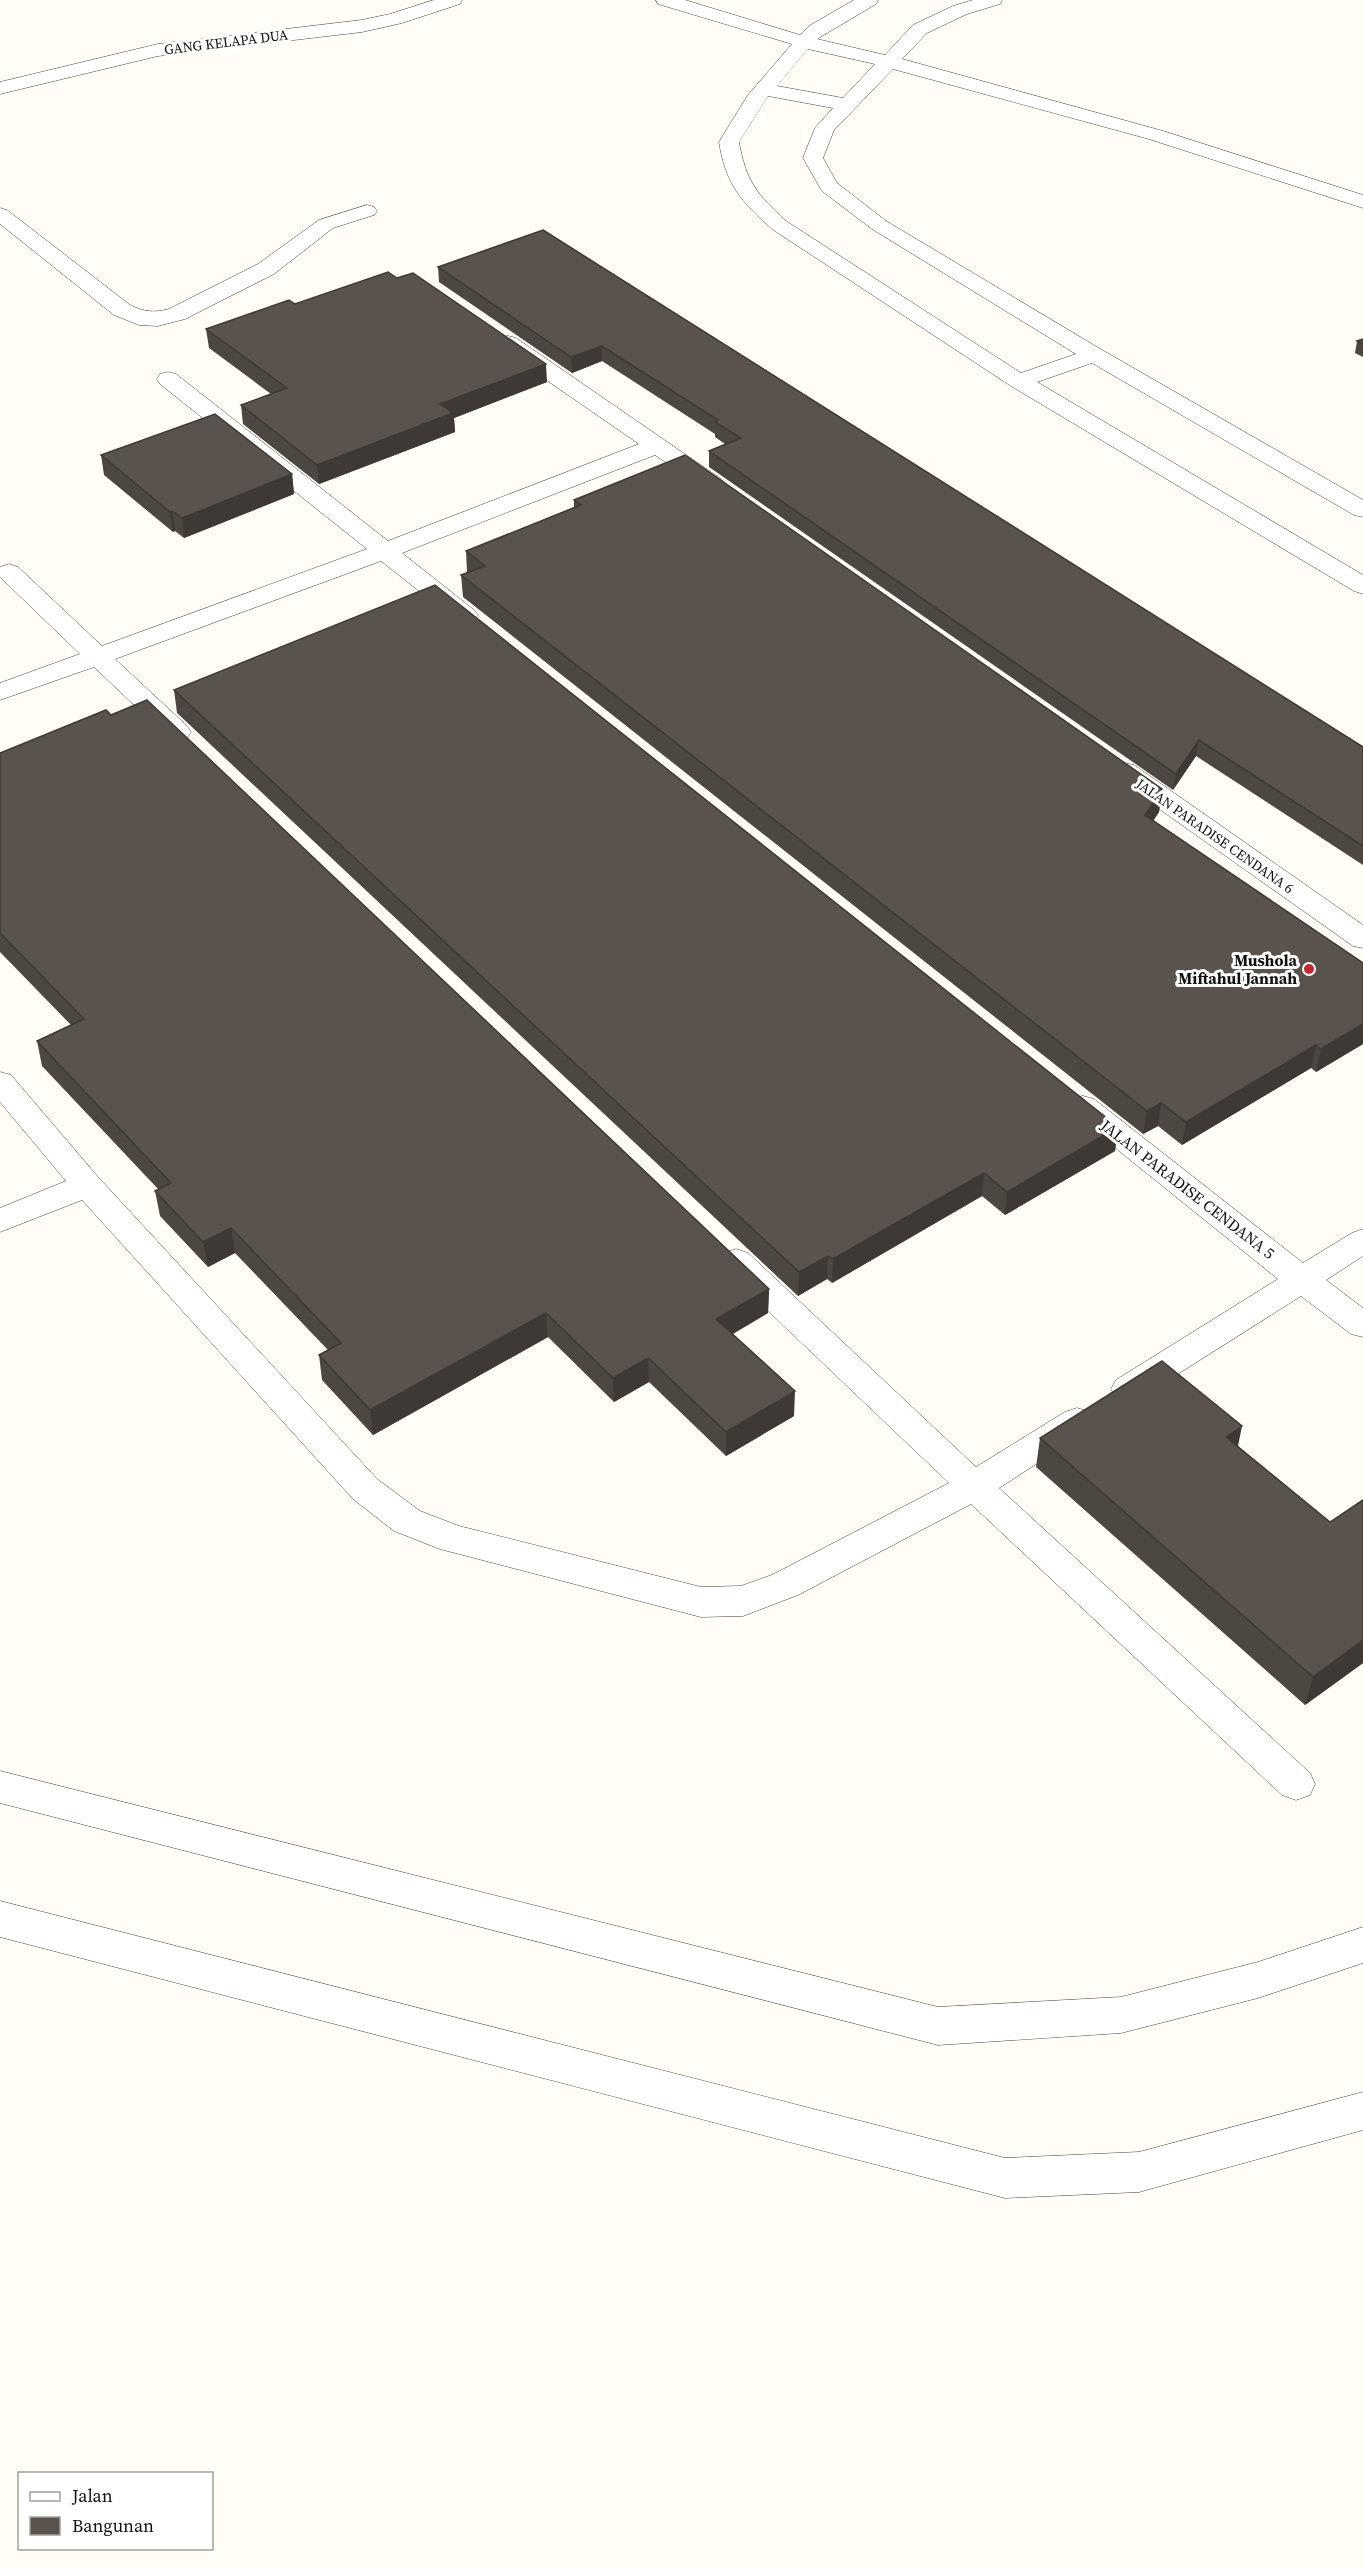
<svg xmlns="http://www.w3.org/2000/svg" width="1363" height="2568" font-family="'Source Serif 4',serif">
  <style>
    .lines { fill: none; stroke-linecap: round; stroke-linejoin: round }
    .minor-casing { stroke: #444; stroke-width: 1 }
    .minor { fill: #fff; fill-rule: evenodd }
    .wall { fill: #4d4742 }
    .shaded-wall { fill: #3f3936 }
    .building { fill: #5a524d; stroke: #3f3936; stroke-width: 1.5 }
    .poi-dot { fill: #c4262e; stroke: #fff; stroke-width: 2 }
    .labels { text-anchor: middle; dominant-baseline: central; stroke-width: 6; stroke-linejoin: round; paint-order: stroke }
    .far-street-label { font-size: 14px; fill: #111; stroke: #fff }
    .poi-label { font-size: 16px; font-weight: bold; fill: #111; stroke: #fff; text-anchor: end }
    .street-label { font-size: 16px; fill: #111; stroke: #fff }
  </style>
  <rect width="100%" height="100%" fill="#fffdf5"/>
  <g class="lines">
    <!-- minor casing -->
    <g class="minor-casing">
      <g id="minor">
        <polygon points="434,0 462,0 460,4 402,23 362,32 158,56 0,94 0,82 158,44 362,20 390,14"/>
        <path d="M656,0H685L800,35L809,26L854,0H878L876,4L817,39L885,55L913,25L953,6L973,0H1002L1000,4L967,14L927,33L902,59L1163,131L1363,195V208L1149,139L893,69L834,130L823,158L837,183L886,221L1102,350L1363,500V517L1354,515L1092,363L1037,382L1363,575V594L1354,591L1011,386L772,229C741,201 726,185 719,142L748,95L792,44L658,4ZM808,49L875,64L843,98L777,86ZM768,96L833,108L815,128L803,158L822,191L872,229L1076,354L1021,373L786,221C757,194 746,182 739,142Z"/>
        <path d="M367,205L374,207L377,211L374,215L333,228L274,274L185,319L158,326L139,325L114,315L0,224V208L7,210L130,305C144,312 154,313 169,309L258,264L319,220Z"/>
        <polygon points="508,336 516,338 721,479 725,484 721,489 713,491 705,489 655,455 402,553 474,610 478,615 474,620 465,623 456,620 381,561 115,659 187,726 191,732 187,738 178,740 169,738 94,667 0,700 0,683 80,654 0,577 0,567 9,564 18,567 102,646 367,549 160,384 157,379 160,374 168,372 176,374 388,541 639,444 500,348 497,343 500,338"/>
        <polygon points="1124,763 1134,765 1363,925 1363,948 1353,946 1114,777 1110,771 1114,765"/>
        <polygon points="0,1072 11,1075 98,1177 377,1479 420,1511 459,1526 701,1587 741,1586 772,1575 949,1483 724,1269 720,1261 724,1253 736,1249 748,1253 976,1467 1065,1412 1077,1408 1089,1412 1094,1421 1089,1430 999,1488 1310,1773 1315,1784 1310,1795 1296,1800 1282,1795 971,1504 798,1595 743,1616 701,1617 440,1549 394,1531 353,1499 82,1200 0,1232 0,1208 66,1181 0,1102"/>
        <polygon points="1083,1096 1094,1099 1303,1263 1352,1233 1363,1229 1363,1256 1326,1280 1363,1308 1363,1337 1351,1334 1301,1296 1140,1398 1128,1402 1116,1398 1111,1389 1116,1380 1278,1279 1072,1113 1067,1106 1072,1099"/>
        <polygon points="0,1771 938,2007 1121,1997 1258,1962 1363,1927 1363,1963 1258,1998 1121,2033 938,2045 0,1803"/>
        <polygon points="0,1901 1005,2158 1139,2152 1363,2092 1363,2130 1139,2192 1005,2198 0,1937"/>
      </g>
    </g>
    <!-- minor -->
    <use href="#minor" class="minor"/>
  </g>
  <!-- wall -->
  <g class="wall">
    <polygon points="543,230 1363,747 1363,865 1196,756 1173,790 709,467 709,451 725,444 715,437 715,434 602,361 572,373 439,282 438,267"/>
    <polygon points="295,304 547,382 454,418 455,432 319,484 243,424 241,405 271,394 209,348 206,329"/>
    <polygon points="1363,339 1363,357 1355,353 1357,341"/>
    <polygon points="101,455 292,474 294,494 184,538 175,531 173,532 104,475"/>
    <polygon points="574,500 1162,789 1159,812 1153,821 1363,963 1363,1044 1316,1072 1311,1068 1182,1145 1158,1126 1143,1134 463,597 461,575 467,573 466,551 574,507"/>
    <polygon points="174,690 1118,1127 1115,1151 1005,1215 982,1196 832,1283 827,1279 798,1296 177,713"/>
    <polygon points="0,753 769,1289 768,1313 733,1334 794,1416 726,1456 649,1382 614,1402 548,1337 373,1435 322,1380 319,1355 328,1350 235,1253 208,1267 160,1216 155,1191 159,1190 42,1066 37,1041 71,1025 0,952"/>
    <polygon points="1040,1438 1238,1446 1330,1522 1363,1500 1363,1663 1305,1705 1036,1467"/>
  </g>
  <!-- shaded-wall -->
  <g class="shaded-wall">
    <polygon points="602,346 602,361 572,373 571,357"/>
    <polygon points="546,364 547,382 454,418 455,432 319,484 317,465 440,404"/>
    <polygon points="292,474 294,494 184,538 182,518"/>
    <polygon points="172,511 175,531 173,532 170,512"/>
    <polygon points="1199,740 1196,756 1173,790 1176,774"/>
    <polygon points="1162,789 1159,812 1142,838 1145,815"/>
    <polygon points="1363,1024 1363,1044 1316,1072 1321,1049"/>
    <polygon points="1316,1045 1311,1068 1182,1145 1186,1122"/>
    <polygon points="1161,1103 1158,1126 1143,1134 1147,1111"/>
    <polygon points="1118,1127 1115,1151 1005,1215 1007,1192"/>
    <polygon points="984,1173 982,1196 832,1283 833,1259"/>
    <polygon points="231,1228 235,1253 208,1267 203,1242"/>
    <polygon points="828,1256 827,1279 798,1296 799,1272"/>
    <polygon points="769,1289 768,1313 716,1343 716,1319"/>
    <polygon points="546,1313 548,1337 373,1435 370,1410"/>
    <polygon points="648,1358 649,1382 614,1402 613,1378"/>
    <polygon points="795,1391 794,1416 726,1456 726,1432"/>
    <polygon points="1242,1426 1236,1456 1226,1437"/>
    <polygon points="1363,1640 1363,1663 1305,1705 1313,1677"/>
  </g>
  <!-- building -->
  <g class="building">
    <polygon points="543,230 1363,747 1363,846 1199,740 1176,774 709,451 741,438 715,422 718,420 602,346 571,357 438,267"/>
    <polygon points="388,272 397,278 413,273 546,364 440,404 453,413 317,465 241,405 287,388 206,329 289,300 295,304"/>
    <polygon points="1363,339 1363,344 1357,341"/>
    <polygon points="215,414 292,474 182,518 172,511 170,512 101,455"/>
    <polygon points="685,455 1162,789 1145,815 1363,963 1363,1024 1321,1049 1316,1045 1186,1122 1161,1103 1147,1111 461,575 485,566 466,551 581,505 574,500"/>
    <polygon points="435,585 1118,1127 1007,1192 984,1173 833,1259 828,1256 799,1272 174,690"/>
    <polygon points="147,700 769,1289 716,1319 795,1391 726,1432 648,1358 613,1378 546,1313 370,1410 319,1355 341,1343 231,1228 203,1242 155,1191 171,1183 37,1041 84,1019 0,933 0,753 106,710 111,715"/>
    <polygon points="1162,1361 1242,1426 1226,1437 1330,1522 1363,1500 1363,1640 1313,1677 1040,1438"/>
  </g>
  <!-- markers -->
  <circle class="poi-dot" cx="1309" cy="969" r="6"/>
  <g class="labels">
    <!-- far-street labels -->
    <g class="far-street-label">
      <text transform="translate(226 42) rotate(-7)">GANG KELAPA DUA</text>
      <text transform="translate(1215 836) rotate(35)">JALAN PARADISE CENDANA 6</text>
    </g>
    <!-- poi labels -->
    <g class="poi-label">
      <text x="1297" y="960">Mushola<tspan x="1297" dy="18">Miftahul Jannah</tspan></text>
    </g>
    <!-- street labels -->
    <g class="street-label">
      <text transform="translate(1188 1189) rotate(38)">JALAN PARADISE CENDANA 5</text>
    </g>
  </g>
  <!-- legend -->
  <rect x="18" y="2472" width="195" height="78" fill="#ffffff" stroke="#a0a0a0" stroke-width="1.5"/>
  <rect x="30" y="2492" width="30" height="9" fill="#ffffff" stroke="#a0a0a0" stroke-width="1.5"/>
  <text x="72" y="2502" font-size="18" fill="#111111">Jalan</text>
  <rect x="30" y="2517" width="30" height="18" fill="#5a524d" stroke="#a0a0a0" stroke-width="1.5"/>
  <text x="72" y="2532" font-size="18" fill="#111111">Bangunan</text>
</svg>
